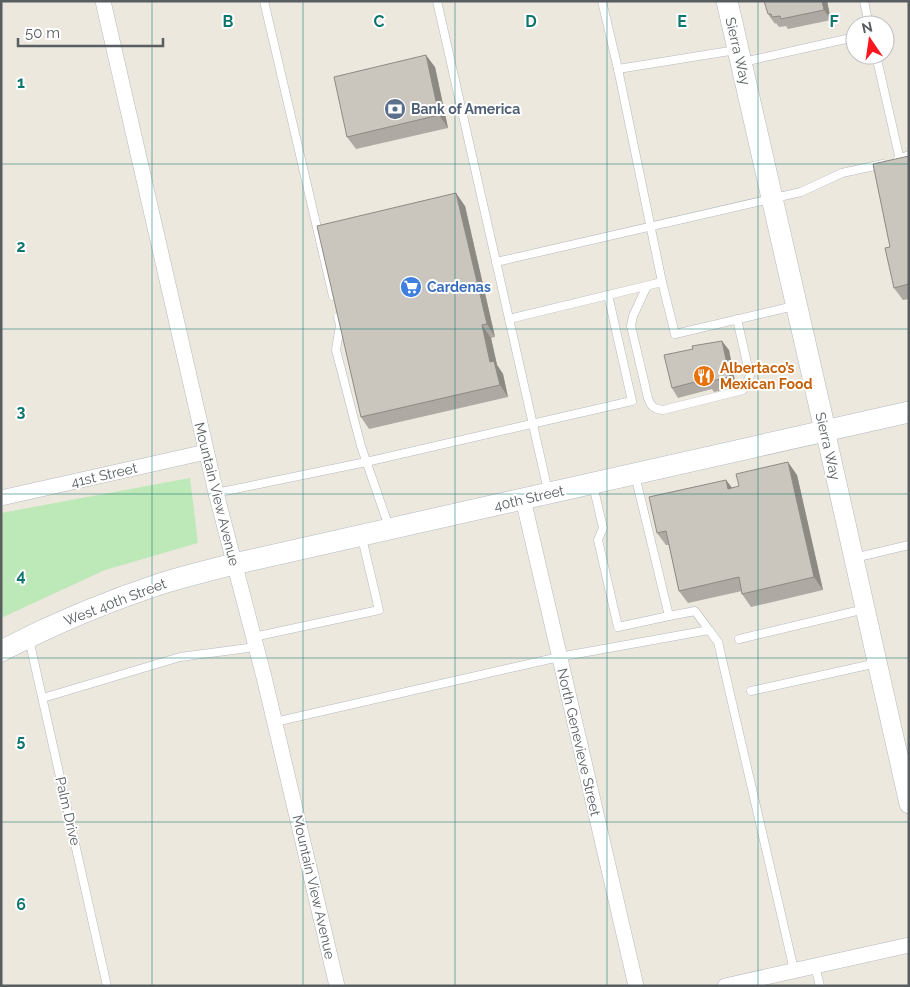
<svg xmlns="http://www.w3.org/2000/svg" width="910" height="987" font-family="Raleway,sans-serif">
  <style>
    .green { fill: #bde8b7 }
    .lines { fill: none; stroke-linecap: round; stroke-linejoin: round }
    .service-casing { stroke: #b4b9bd; stroke-width: 9 }
    .minor-casing { stroke: #b4b9bd; stroke-width: 16 }
    .tertiary-casing { stroke: #b4b9bd; stroke-width: 20 }
    .secondary-casing { stroke: #b4bac0; stroke-width: 22 }
    .service { stroke: #fff; stroke-width: 8 }
    .minor { stroke: #fff; stroke-width: 15 }
    .tertiary { stroke: #fff; stroke-width: 19 }
    .secondary { stroke: #fff; stroke-width: 21 }
    .wall { fill: #aea9a3 }
    .shaded-wall { fill: #8d8a84 }
    .building { fill: #cac5bd; stroke: #8d8a84 }
    .grid { fill: none; stroke: #0f766e; stroke-width: 1; stroke-opacity: 0.55 }
    .labels { text-anchor: middle; dominant-baseline: central; stroke-width: 4; stroke-linejoin: round; paint-order: stroke }
    .street-label { font-size: 14px; fill: #575d61; stroke: #fff }
    .service-label { font-size: 14px; font-weight: bold; fill: #4e5e75; stroke: #fff; text-anchor: start }
    .shop-label { font-size: 14px; font-weight: bold; fill: #366cbe; stroke: #fff; text-anchor: start }
    .food-label { font-size: 14px; font-weight: bold; fill: #c56008; stroke: #fff; text-anchor: start }
    .grid-label { font-size: 16px; text-anchor: middle; font-weight: bold; fill: #0f766e; stroke: #fff; stroke-width: 4; stroke-linejoin: round; paint-order: stroke }
  </style>
  <rect width="100%" height="100%" fill="#ede8de"/>
  <!-- green -->
  <polygon class="green" points="190,478 198,543 105,570 1,618 1,513"/>
  <g class="lines">
    <!-- service casing -->
    <g class="service-casing">
      <g id="service">
        <polyline points="264,1 333,296"/>
        <polyline points="437,1 548,491"/>
        <polyline points="864,1 869,25"/>
        <polyline points="876,55 900,160"/>
        <polyline points="743,62 855,37"/>
        <polyline points="618,69 736,50"/>
        <polyline points="897,160 909,155"/>
        <polyline points="496,262 801,192 842,173 883,164"/>
        <polyline points="662,282 675,334 794,306"/>
        <path d="M647,286L633,316L631,326L648,398C651,407 654,409 663,410L743,390L750,376L737,319"/>
        <polyline points="338,317 340,325 336,350 361,446 389,527"/>
        <polyline points="509,319 662,282 618,69 602,1"/>
        <polyline points="593,485 603,528 598,540 618,627 669,616 635,475"/>
        <polyline points="216,493 366,462 632,401 608,295"/>
        <polyline points="854,558 909,545"/>
        <polyline points="669,616 695,611 709,630"/>
        <polyline points="253,637 379,610 362,538"/>
        <polyline points="29,639 107,986"/>
        <polyline points="739,639 865,609"/>
        <polyline points="751,691 877,663"/>
        <polyline points="43,698 180,657 256,647"/>
        <polyline points="275,722 559,657 709,630 718,642 794,970"/>
        <polyline points="815,966 820,986"/>
      </g>
    </g>
    <!-- minor casing -->
    <g class="minor-casing">
      <g id="minor">
        <polyline points="103,1 216,493 264,677 337,986"/>
        <polyline points="1,498 206,452"/>
        <polyline points="523,499 636,986"/>
        <polyline points="725,986 909,945"/>
      </g>
    </g>
    <!-- tertiary casing -->
    <g class="tertiary-casing">
      <polyline id="tertiary" points="825,430 909,804"/>
    </g>
    <!-- secondary casing -->
    <g class="secondary-casing">
      <g id="secondary">
        <polyline points="727,1 825,430"/>
        <path d="M1,651C53,624 108,601 163,583C186,576 210,570 234,564L909,412"/>
      </g>
    </g>
    <!-- service -->
    <use href="#service" class="service"/>
    <!-- minor -->
    <use href="#minor" class="minor"/>
    <!-- tertiary -->
    <use href="#tertiary" class="tertiary"/>
    <!-- secondary -->
    <use href="#secondary" class="secondary"/>
  </g>
  <!-- wall -->
  <g class="wall">
    <polygon points="764,1 827,1 831,20 788,29 786,26 779,27 776,23 775,24 768,14"/>
    <polygon points="435,67 448,128 356,149 347,137"/>
    <polygon points="909,156 909,299 903,300 894,288 890,247"/>
    <polygon points="465,206 495,337 491,338 497,365 503,374 508,397 369,429 361,417"/>
    <polygon points="729,350 736,387 714,392 712,389 678,398 672,388"/>
    <polygon points="797,475 823,590 751,607 742,594 742,591 688,603 679,591 669,545 666,545 657,533 726,480 732,488"/>
  </g>
  <!-- shaded-wall -->
  <g class="shaded-wall">
    <polygon points="822,1 827,1 831,20 824,10"/>
    <polygon points="426,55 435,67 448,128 439,115"/>
    <polygon points="456,193 465,206 495,337 487,324"/>
    <polygon points="482,325 491,338 497,365 503,374 508,397 500,385 490,362"/>
    <polygon points="722,341 729,350 736,387 730,377"/>
    <polygon points="788,462 797,475 823,590 814,577"/>
    <polygon points="726,480 735,492 728,489"/>
  </g>
  <!-- building -->
  <g class="building">
    <polygon points="764,1 822,1 824,10 781,19 780,16 772,17 771,14 768,14"/>
    <polygon points="426,55 439,115 347,137 334,77"/>
    <polygon points="909,156 909,284 894,288 885,248 890,247 873,164"/>
    <polygon points="456,193 487,324 482,325 490,362 494,361 500,385 361,417 317,226"/>
    <polygon points="722,341 730,377 707,382 706,379 672,388 664,355 693,349 692,346"/>
    <polygon points="788,462 814,577 742,594 739,577 679,591 666,531 657,533 649,497 726,480 728,489 739,486 736,474"/>
  </g>
  <!-- grid -->
  <path class="grid" d="M152,1V986M303,1V986M455,1V986M607,1V986M758,1V986M1,164H909M1,329H909M1,494H909M1,658H909M1,822H909"/>
  <!-- icons -->
  <defs>
    <g id="bank-disc" transform="scale(1.125)"><circle r="9.5" fill="#5c6f8a" stroke="#fff"/><path d="M-6-4H6V4H-6ZM0-2.3a2.3 2.3 0 1 0 0 4.6a2.3 2.3 0 1 0 0-4.6Z" fill="#fff"/></g>
    <g id="supermarket-disc" transform="scale(1.125)"><circle r="9.5" fill="#3f7fe0" stroke="#fff"/><path d="M-6-5.5h2.5l.6 2H6L4.5 2H-2.5L-4.4-4H-6ZM-1.5 3.2a1.3 1.3 0 1 0 .1 0ZM3 3.2a1.3 1.3 0 1 0 .1 0Z" fill="#fff"/></g>
    <g id="restaurant-disc" transform="scale(1.125)"><circle r="9.5" fill="#e8710a" stroke="#fff"/><path d="M-5-6h1v4h1v-4h1v4h1v-4h1v5L-1.5 .5V6h-2V.5L-5-1ZM5-6V6H3V1.5H1.5Q1.5-4 5-6Z" fill="#fff"/></g>
  </defs>
  <g fill-rule="evenodd">
    <use href="#bank-disc" x="395" y="109"/>
    <use href="#supermarket-disc" x="411" y="287"/>
    <use href="#restaurant-disc" x="704" y="376"/>
  </g>
  <g class="labels">
    <!-- street labels -->
    <g class="street-label">
      <text transform="translate(738 51) rotate(77)">Sierra Way</text>
      <text transform="translate(828 446) rotate(77)">Sierra Way</text>
      <text transform="translate(104 475) rotate(-13)">41st Street</text>
      <text transform="translate(217 494) rotate(76)">Mountain View Avenue</text>
      <text transform="translate(529 498) rotate(-13)">40th Street</text>
      <text transform="translate(115 602) rotate(-21)">West 40th Street</text>
      <text transform="translate(579 742) rotate(77)">North Genevieve Street</text>
      <text transform="translate(68 811) rotate(77)">Palm Drive</text>
      <text transform="translate(314 887) rotate(77)">Mountain View Avenue</text>
    </g>
    <!-- service labels -->
    <g class="service-label">
      <text x="411" y="109">Bank of America</text>
    </g>
    <!-- shop labels -->
    <g class="shop-label">
      <text x="427" y="287">Cardenas</text>
    </g>
    <!-- food labels -->
    <g class="food-label">
      <text x="720" y="368">Albertaco’s<tspan x="720" dy="16">Mexican Food</tspan></text>
    </g>
  </g>
  <g class="grid-label">
    <text x="228" y="27">B</text>
    <text x="379" y="27">C</text>
    <text x="531" y="27">D</text>
    <text x="682" y="27">E</text>
    <text x="834" y="27">F</text>
    <text x="21" y="88">1</text>
    <text x="21" y="252">2</text>
    <text x="21" y="417">3</text>
    <text x="21" y="581">4</text>
    <text x="21" y="746">5</text>
    <text x="21" y="910">6</text>
  </g>
  <!-- border -->
  <rect width="910" height="987" fill="none" stroke="#575d61" stroke-width="5"/>
  <!-- north arrow -->
  <g transform="translate(870 40) rotate(347)"><circle r="24" fill="#ffffff" stroke="#bcbec0"/>
  <path d="M0-4L9 19L0 12L-9 19Z" fill="#fb161f"/>
  <text y="-8" font-size="14" font-weight="bold" text-anchor="middle" fill="#575d61">N</text>
  </g>
  <!-- scale -->
  <path d="M18 38v8h145v-8" fill="none" stroke="#575d61" stroke-width="2.5"/>
  <text x="25" y="38" font-size="15" fill="#575d61" stroke="#ffffff" stroke-width="4" paint-order="stroke">50 m</text>
</svg>
